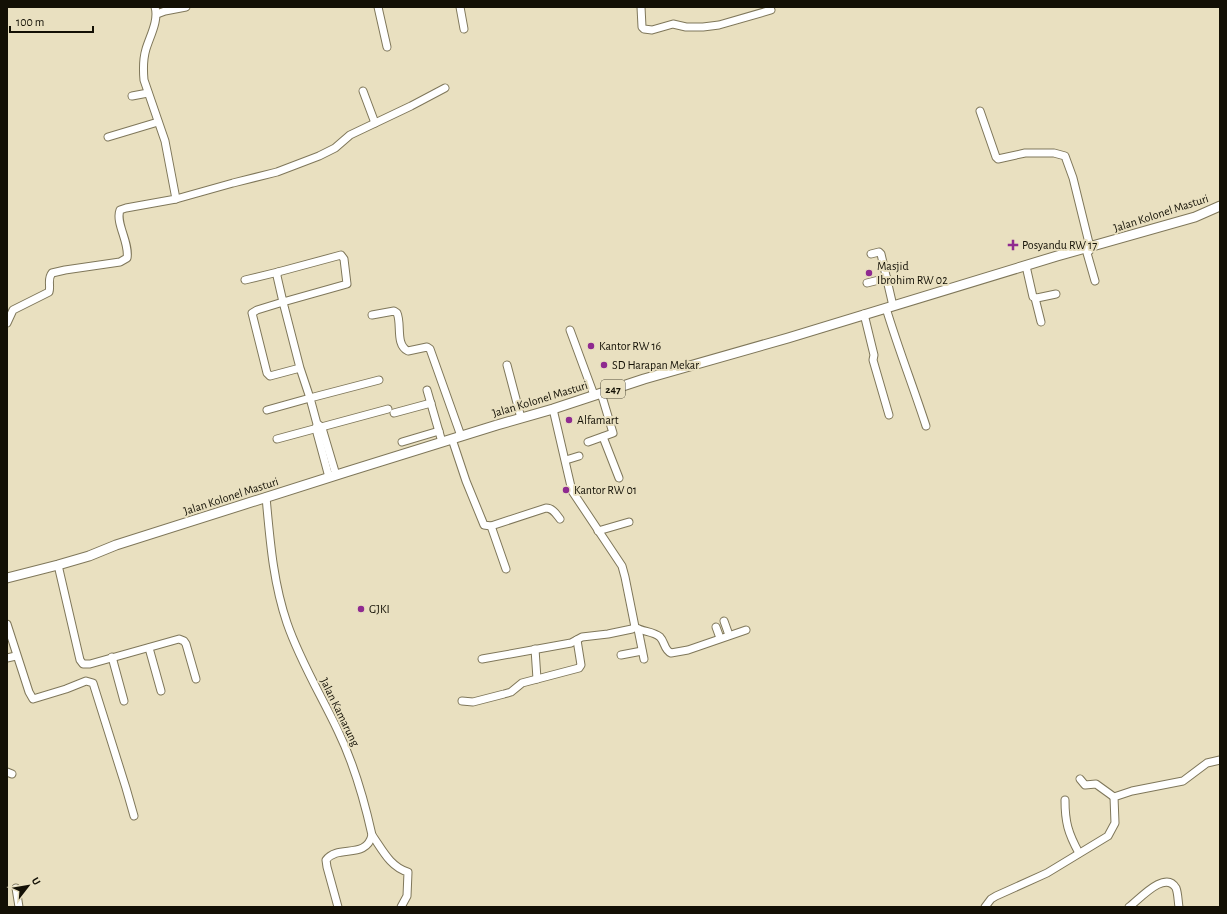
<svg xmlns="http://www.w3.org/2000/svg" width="1227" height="914" font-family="'Alegreya Sans',sans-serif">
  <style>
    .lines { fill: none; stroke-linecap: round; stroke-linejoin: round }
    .minor-casing { stroke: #7f775a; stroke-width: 9 }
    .major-casing { stroke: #7f775a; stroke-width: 11 }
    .minor { stroke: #fff; stroke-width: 7 }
    .major { stroke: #fff; stroke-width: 9 }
    .poi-dot { fill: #8f2a90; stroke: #e9e0c0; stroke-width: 1.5 }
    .labels { text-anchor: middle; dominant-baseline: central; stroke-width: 4; stroke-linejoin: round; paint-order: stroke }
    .shield { fill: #e9e0c0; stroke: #534e3d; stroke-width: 1 }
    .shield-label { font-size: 11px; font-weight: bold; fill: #131005 }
    .street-label { font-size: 12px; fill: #131005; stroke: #e9e0c0 }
    .poi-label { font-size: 12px; fill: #131005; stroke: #e9e0c0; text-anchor: start }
  </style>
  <rect width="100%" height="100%" fill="#e9e0c0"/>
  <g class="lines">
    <!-- minor casing -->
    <g class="minor-casing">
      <g id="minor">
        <polyline points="378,7 387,47"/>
        <polyline points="460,7 464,29"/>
        <polyline points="641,7 642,27 644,29 652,30 673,24 686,27 703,27 719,25 771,10"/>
        <polyline points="157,14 165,11 186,7"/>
        <polyline points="363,91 375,123"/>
        <polyline points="132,96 148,93"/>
        <polyline points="980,111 996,157 998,159 1025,153 1054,153 1065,156 1073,178 1090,247 1090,250 1087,253 1095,281"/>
        <polyline points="108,137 158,122"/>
        <polyline points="176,199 233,183 277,172 319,156 335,148 350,135 411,106 445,88"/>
        <polyline points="871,254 879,252 881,254 893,306"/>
        <polyline points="1026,266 1033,297 1037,298 1056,294"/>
        <polyline points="245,280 278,272"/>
        <polyline points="867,283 887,278"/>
        <polyline points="1035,298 1041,322"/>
        <path d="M886,308C898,348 913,386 926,426"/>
        <polyline points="864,314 874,355 873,360 889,415"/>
        <path d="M372,315L394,311L397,313C402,324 395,345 408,351L427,347L430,349L461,436"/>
        <path d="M7,323L13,310L49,292C51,286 47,279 52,273L65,270L120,262L127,258C130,243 115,223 120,210L126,208L176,199L165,141L144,80C143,69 143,59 146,49C150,36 159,20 155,7"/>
        <polyline points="570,330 594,395"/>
        <polyline points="507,365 521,418"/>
        <polyline points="427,390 442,442"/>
        <path d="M553,409L572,491L622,566L625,577L635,627C642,632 653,631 660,637C665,642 664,650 671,653L688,650L746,630"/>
        <polyline points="267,410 310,398 300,368 270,376 267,373 252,313 257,310 283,302 277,276 278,272 341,255 344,259 347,284 283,302 300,368"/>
        <polyline points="394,413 431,403"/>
        <polyline points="319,425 322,428 336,475"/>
        <polyline points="603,437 619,478"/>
        <polyline points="277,439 388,409"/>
        <path d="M452,439L466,481L484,525L491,526L546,508C553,508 556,514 560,519"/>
        <polyline points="402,442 439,431"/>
        <polyline points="588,442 613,433 601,393"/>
        <polyline points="566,460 579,456"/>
        <polyline points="329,477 316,429 317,424 310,398 379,380"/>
        <path d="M266,497C270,540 273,582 287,623C300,661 321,695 338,731C354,764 364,799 372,835C366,860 338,844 326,860L327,867L338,907"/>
        <polyline points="491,526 506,569"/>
        <polyline points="598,531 629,522"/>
        <polyline points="58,565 80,660 83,664 90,664 179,639 184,641 186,644 196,679"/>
        <polyline points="724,621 729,635"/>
        <polyline points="7,624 29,692 33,699 66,689 86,681 93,683 126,788 134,816"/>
        <polyline points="716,627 720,638"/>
        <polyline points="638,629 644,659"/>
        <polyline points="149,648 161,691"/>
        <polyline points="535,649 537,679"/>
        <polyline points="621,655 642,651"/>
        <polyline points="112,657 124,701"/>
        <polyline points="7,658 16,656"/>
        <polyline points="482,659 571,643 582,637 608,634 632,629 635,627"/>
        <polyline points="462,701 473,702 504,694 511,692 522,683 579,668 581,665 577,640"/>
        <polyline points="7,772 12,774"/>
        <polyline points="1080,779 1085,785 1096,784 1114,797"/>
        <path d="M1065,800C1065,822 1068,833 1079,853"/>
        <path d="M372,835C382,849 390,867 408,872L407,896L401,907"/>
        <polyline points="16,888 19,907"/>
        <polyline points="985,907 991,899 996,896 1047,873 1108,836 1115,823 1114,797 1132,791 1183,781 1207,763 1220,760"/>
        <path d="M1129,907C1138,901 1165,869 1176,888C1178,893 1178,901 1179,907"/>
      </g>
    </g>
    <!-- major casing -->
    <g class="major-casing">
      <polyline id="major" points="7,578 58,565 89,556 116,545 346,472 497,425 553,409 644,379 788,338 1057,256 1195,217 1220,206"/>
    </g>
    <!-- minor -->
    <use href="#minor" class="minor"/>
    <!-- major -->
    <use href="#major" class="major"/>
  </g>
  <!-- markers -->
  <g class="poi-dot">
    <path d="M1011 239h4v4h4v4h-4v4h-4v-4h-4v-4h4z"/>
    <circle cx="869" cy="273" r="4"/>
    <circle cx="591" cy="346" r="4"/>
    <circle cx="604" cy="365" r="4"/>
    <circle cx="569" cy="420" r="4"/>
    <circle cx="566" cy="490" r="4"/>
    <circle cx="361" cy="609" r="4"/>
  </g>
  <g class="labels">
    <!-- shield labels -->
    <rect class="shield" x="601" y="380" width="24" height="18" rx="3"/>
    <g class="shield-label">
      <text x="613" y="389">247</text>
    </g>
    <!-- street labels -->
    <g class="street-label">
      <text transform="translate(1161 213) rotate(-18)">Jalan Kolonel Masturi</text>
      <text transform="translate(540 399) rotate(-17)">Jalan Kolonel Masturi</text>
      <text transform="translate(231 496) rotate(-18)">Jalan Kolonel Masturi</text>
      <text transform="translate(340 712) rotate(64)">Jalan Kamarung</text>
    </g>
    <!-- poi labels -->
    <g class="poi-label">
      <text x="1022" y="245">Posyandu RW 17</text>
      <text x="877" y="266">Masjid<tspan x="877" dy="14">Ibrohim RW 02</tspan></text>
      <text x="599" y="346">Kantor RW 16</text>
      <text x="612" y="365">SD Harapan Mekar</text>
      <text x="577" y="420">Alfamart</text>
      <text x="574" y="490">Kantor RW 01</text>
      <text x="369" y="609">GJKI</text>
    </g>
  </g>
  <!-- border -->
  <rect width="1227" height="914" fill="none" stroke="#131005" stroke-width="16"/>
  <!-- north arrow -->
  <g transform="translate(28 886) rotate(59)" stroke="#e9e0c0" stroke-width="3" paint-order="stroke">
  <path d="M0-3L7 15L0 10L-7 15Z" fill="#131005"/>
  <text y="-6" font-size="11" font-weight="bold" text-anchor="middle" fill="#131005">U</text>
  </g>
  <!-- scale -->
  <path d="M10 26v6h83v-6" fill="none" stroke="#131005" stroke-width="2"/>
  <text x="16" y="26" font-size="12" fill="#131005" stroke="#e9e0c0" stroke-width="3" paint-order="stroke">100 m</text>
</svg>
